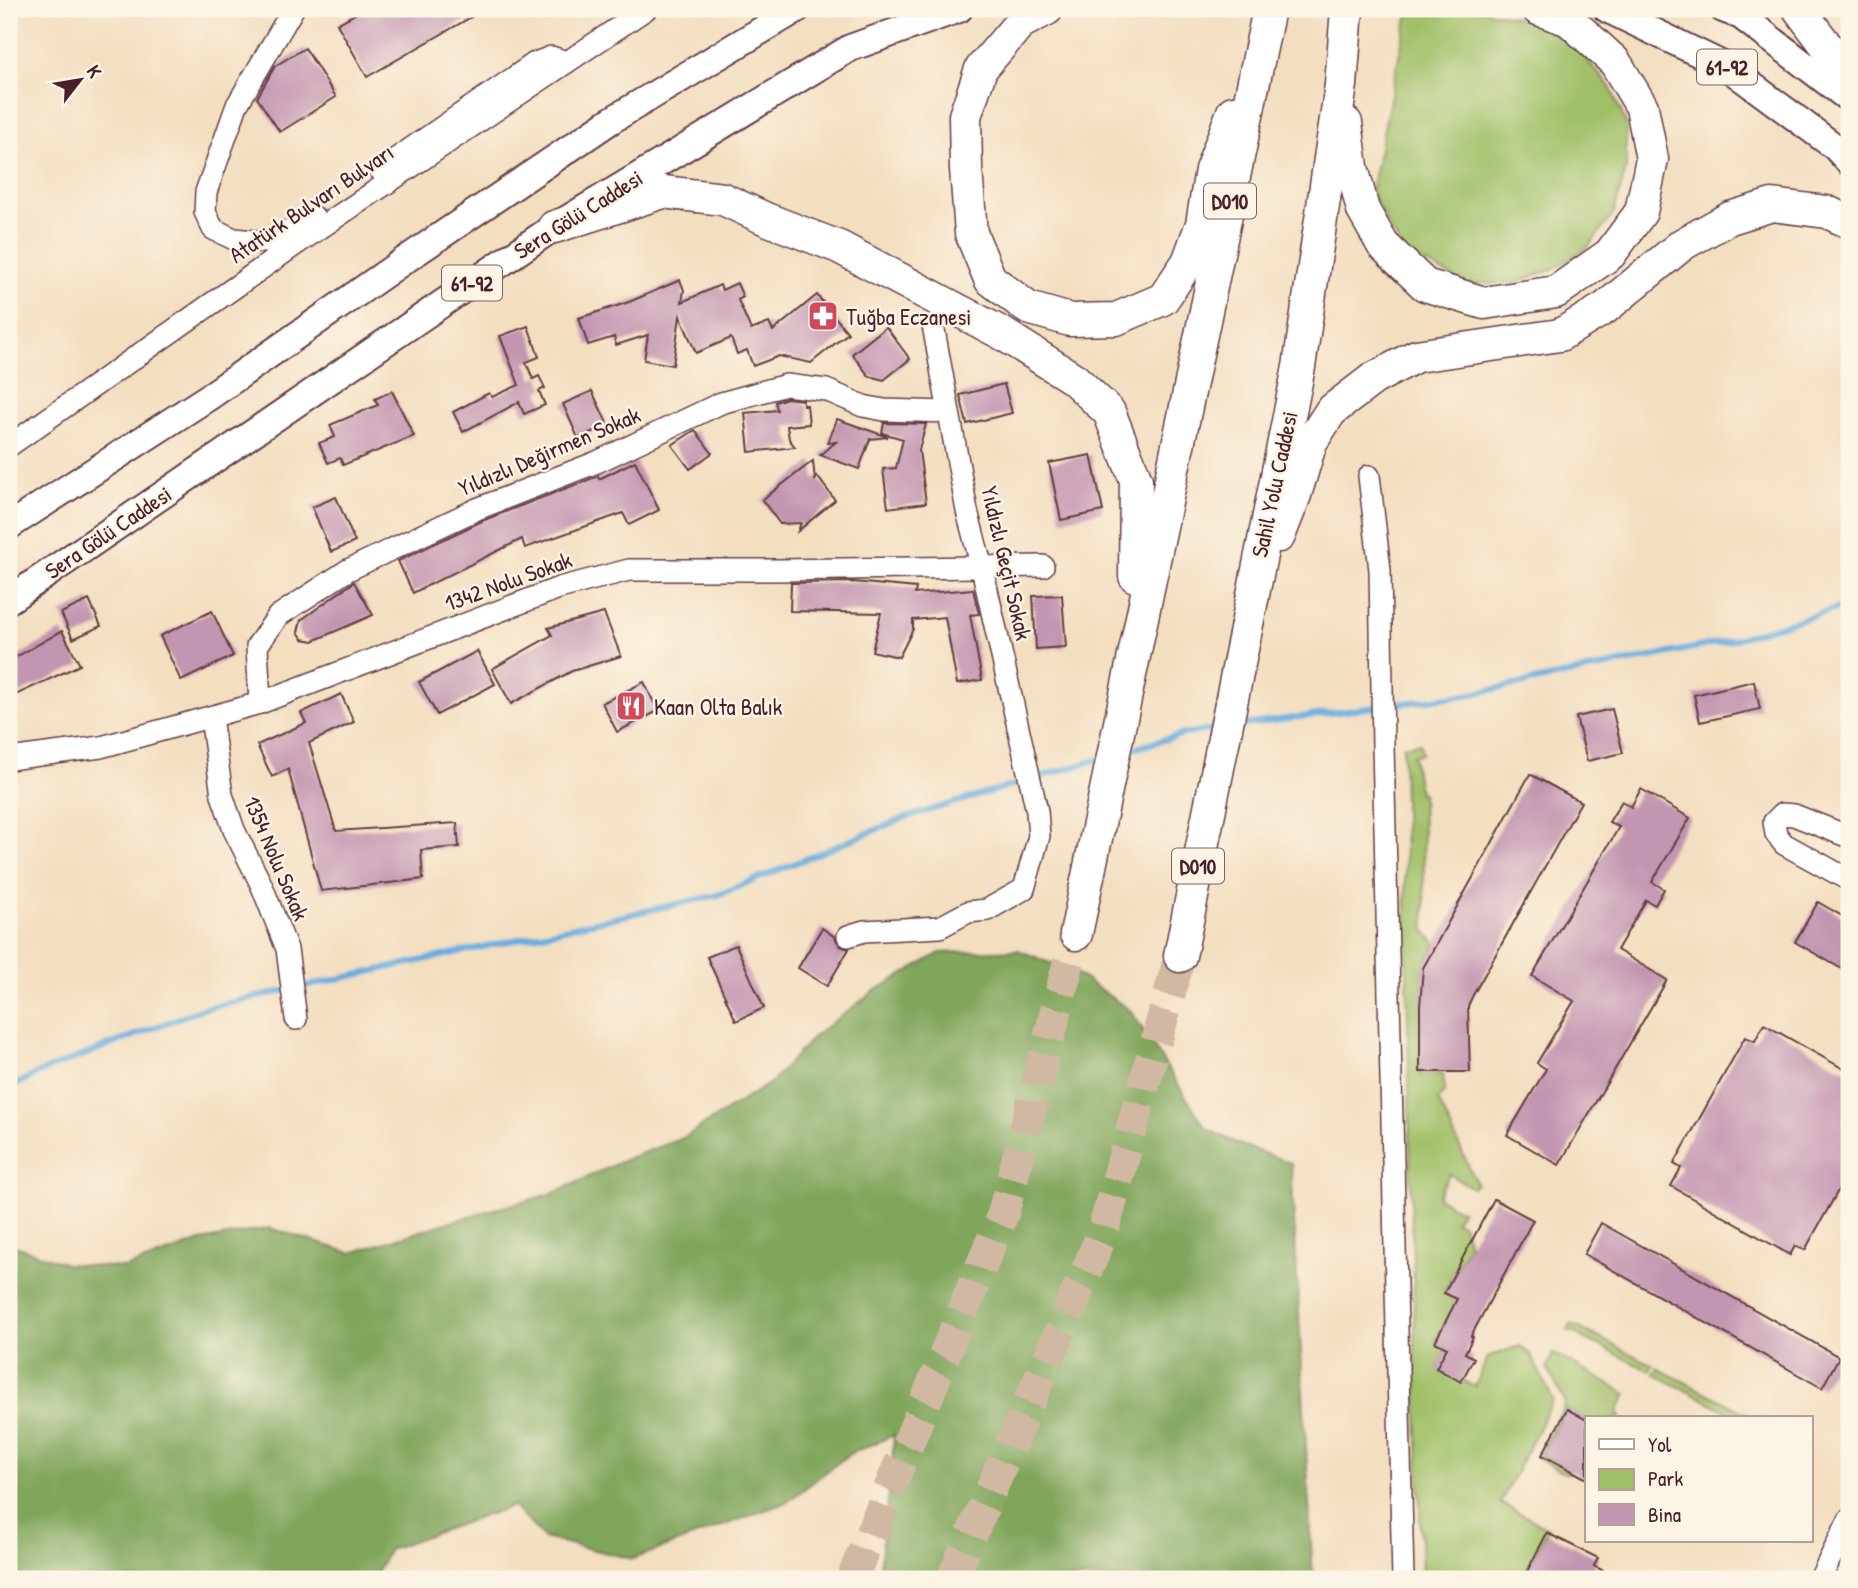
<svg xmlns="http://www.w3.org/2000/svg" width="1858" height="1588" font-family="'Patrick Hand',sans-serif">
  <style>
    .green { fill: #a0c068; stroke: #75704a; stroke-width: 2 }
    .forest { fill: #80a65c; stroke: #656244; stroke-width: 2 }
    .lines { fill: none; stroke-linecap: round; stroke-linejoin: round }
    .stream { stroke: #68acde; stroke-width: 6 }
    .building { fill: #c295b0 }
    .highway-tunnel { stroke: #d1b8a2; stroke-width: 32; stroke-dasharray: 32 16; stroke-linecap: butt }
    .minor-casing { stroke: #633c41; stroke-width: 24 }
    .major-casing { stroke: #633c41; stroke-width: 30 }
    .highway-casing { stroke: #633c41; stroke-width: 35 }
    .minor { stroke: #fff; stroke-width: 21 }
    .major { stroke: #fff; stroke-width: 26 }
    .highway { stroke: #fff; stroke-width: 32 }
    .labels { text-anchor: middle; dominant-baseline: central; stroke-width: 5; stroke-linejoin: round; paint-order: stroke }
    .shield { fill: #fcf5e5; stroke: #7f5f63; stroke-width: 2 }
    .shield-label { font-size: 21px; font-weight: bold; fill: #4a1f2b }
    .street-label { font-size: 23px; fill: #4a1f2b; stroke: #fcf5e5 }
    .poi-label { font-size: 23px; fill: #4a1f2b; stroke: #fcf5e5; text-anchor: start }
  </style>
  <rect width="100%" height="100%" fill="#fcf5e5"/>
  <filter id="ink" filterUnits="userSpaceOnUse"><feTurbulence type="fractalNoise" baseFrequency=".0143" numOctaves="2"/><feDisplacementMap in="SourceGraphic" scale="14" xChannelSelector="R" yChannelSelector="G"/><feConvolveMatrix kernelMatrix="1 2 1 2 8 2 1 2 1" color-interpolation-filters="sRGB"/></filter>
  <filter id="wash" filterUnits="userSpaceOnUse"><feTurbulence type="fractalNoise" baseFrequency=".00686" numOctaves="4" result="noise"/><feDisplacementMap in="SourceGraphic" scale="28" xChannelSelector="R" yChannelSelector="G"/><feGaussianBlur stdDeviation="1.57" result="paint"/><feColorMatrix in="noise" values="0 0 0 0 0 0 0 0 0 0 0 0 0 0 0 0 0 1.4 0 .05"/><feComposite in="paint" operator="in"/></filter>
  <g filter="url(#wash)">
    <rect width="100%" height="100%" fill="#f3dec0"/>
    <!-- green -->
    <g class="green">
      <polygon points="1409,9 1480,9 1539,23 1577,48 1610,87 1626,123 1626,169 1613,215 1588,247 1553,269 1515,283 1468,284 1406,254 1386,222 1371,191"/>
      <polygon points="1420,743 1422,754 1413,755 1419,793 1422,793 1425,931 1436,944 1423,969 1420,1075 1443,1074 1445,1091 1438,1100 1477,1184 1473,1188 1449,1174 1437,1197 1461,1211 1455,1221 1463,1224 1469,1245 1444,1292 1456,1303 1435,1341 1447,1348 1437,1368 1475,1387 1488,1357 1520,1346 1531,1355 1553,1400 1500,1503 1548,1528 1523,1579 1422,1579 1411,1194 1403,746"/>
      <polygon points="1571,1324 1653,1365 1650,1371 1568,1330"/>
      <polygon points="1553,1353 1627,1394 1617,1412 1621,1418 1587,1420 1566,1409 1542,1455 1569,1469 1567,1474 1537,1458 1566,1403 1547,1368"/>
      <polygon points="1657,1368 1755,1418 1740,1418 1654,1374"/>
    </g>
    <!-- forest -->
    <polygon class="forest" points="1018,950 1077,974 1131,1011 1206,1128 1236,1143 1291,1163 1313,1579 878,1579 891,1478 894,1435 849,1454 787,1502 633,1559 544,1538 513,1506 389,1549 374,1579 9,1579 9,1244 66,1264 125,1268 201,1241 270,1228 351,1253 456,1220 554,1193 631,1157 683,1138 773,1081 813,1037 873,992 940,953"/>
    <g class="lines">
      <!-- stream -->
      <g class="stream">
        <polyline points="1235,726 1472,694 1732,640 1849,605"/>
        <polyline points="1123,752 1187,733 1218,729"/>
        <polyline points="9,1088 38,1073 202,1009 718,895 904,818 1103,758"/>
      </g>
    </g>
    <g id="blocks">
      <!-- building -->
      <g class="building">
        <polygon points="364,9 485,9 367,77 337,24"/>
        <polygon points="305,48 336,97 280,132 257,98 275,66"/>
        <polygon points="680,280 684,290 682,302 720,285 722,290 737,283 743,297 738,300 751,330 769,323 773,331 817,295 848,333 811,363 779,356 753,366 747,350 737,354 731,338 696,353 680,316 673,365 644,360 648,335 616,345 614,337 588,345 579,318 629,302"/>
        <polygon points="528,326 539,357 526,362 533,379 539,376 545,388 539,391 545,405 524,414 519,402 463,432 453,412 489,393 492,397 519,385 500,336"/>
        <polygon points="886,327 910,359 884,380 869,376 852,354"/>
        <polygon points="1004,384 1012,413 967,424 960,395"/>
        <polygon points="392,391 414,436 343,465 340,458 328,463 319,443 335,437 330,425 378,405 375,399"/>
        <polygon points="592,391 608,425 578,438 563,404"/>
        <polygon points="787,398 803,400 803,405 807,405 809,424 787,426 789,439 795,447 749,452 745,413 777,410 775,402"/>
        <polygon points="837,419 888,437 870,439 859,469 820,455 836,442 828,443"/>
        <polygon points="884,423 926,424 919,450 926,503 888,508 883,469 896,468 903,439 882,433"/>
        <polygon points="695,430 712,453 690,469 672,445"/>
        <polygon points="1091,455 1103,511 1061,520 1049,463"/>
        <polygon points="635,461 659,510 629,525 623,513 525,548 522,539 413,593 398,561 482,521 598,476 599,479"/>
        <polygon points="813,461 815,481 817,476 835,500 798,531 801,523 780,524 762,500"/>
        <polygon points="336,497 355,542 331,552 312,507"/>
        <polygon points="354,582 373,615 313,641 303,639 298,632 301,620"/>
        <polygon points="853,582 916,588 915,594 973,589 979,614 970,615 982,680 957,684 945,617 913,620 913,629 899,657 872,651 881,613 790,611 791,583"/>
        <polygon points="1062,595 1066,647 1036,649 1033,596"/>
        <polygon points="89,600 101,626 73,639 61,613"/>
        <polygon points="212,611 233,656 181,681 160,636"/>
        <polygon points="604,613 621,656 572,671 511,704 492,669 552,635 548,628"/>
        <polygon points="62,631 80,665 9,698 9,661"/>
        <polygon points="477,651 495,684 437,715 419,682"/>
        <polygon points="1754,681 1760,709 1700,722 1694,695"/>
        <polygon points="644,682 658,711 617,732 602,703"/>
        <polygon points="341,694 354,722 309,743 336,831 457,823 459,847 421,850 423,879 321,891 288,769 272,777 257,745 306,723 301,713"/>
        <polygon points="1612,709 1623,753 1587,761 1576,717"/>
        <polygon points="1530,774 1581,802 1472,997 1468,1006 1470,1072 1420,1072 1420,1006 1423,968"/>
        <polygon points="1641,789 1690,818 1652,882 1664,889 1655,905 1646,900 1617,950 1667,980 1559,1165 1507,1135 1546,1069 1537,1063 1574,1001 1532,976 1619,827 1609,822 1622,801 1631,807"/>
        <polygon points="1818,902 1849,920 1849,973 1795,942"/>
        <polygon points="822,928 835,937 840,946 849,949 827,986 798,968"/>
        <polygon points="736,945 764,1008 736,1021 707,957"/>
        <polygon points="1764,1024 1849,1072 1849,1171 1805,1250 1795,1246 1790,1255 1671,1186 1681,1168 1674,1164 1745,1037 1755,1041"/>
        <polygon points="1494,1199 1533,1220 1471,1336 1473,1337 1465,1353 1474,1358 1461,1382 1436,1368 1447,1348 1435,1342 1457,1299 1444,1293"/>
        <polygon points="1601,1223 1839,1357 1822,1388 1584,1254"/>
        <polygon points="1567,1409 1587,1420 1587,1479 1542,1455"/>
        <polygon points="1547,1533 1598,1558 1594,1566 1619,1579 1523,1579"/>
      </g>
    </g>
  </g>
  <g filter="url(#ink)">
    <use href="#blocks" fill-opacity="0" stroke="#633c41" stroke-width="2"/>
    <g class="lines">
      <!-- highway-tunnel -->
      <g class="highway-tunnel">
        <polyline points="852,1579 1003,1214 1076,934"/>
        <polyline points="952,1579 1102,1235 1180,956"/>
      </g>
      <!-- minor casing -->
      <g class="minor-casing">
        <g id="minor">
          <polyline points="293,9 237,105 206,192 205,212 213,229 234,239 263,242 300,226 314,217"/>
          <polyline points="380,170 535,63 551,57 567,62"/>
          <polyline points="9,446 295,245 646,9"/>
          <polyline points="1369,476 1380,570 1383,746 1403,1579"/>
          <polyline points="260,703 257,646 278,616 348,570 477,509 597,462 721,403 786,385 826,390 863,406 884,410 948,412"/>
          <polyline points="211,717 222,795 234,830 261,884 287,949 296,1019"/>
          <polyline points="9,759 101,747 260,703 559,588 629,570 778,570 1043,566"/>
          <polyline points="1849,837 1794,815 1782,814 1774,822 1776,834 1784,844 1849,880"/>
          <polyline points="848,936 864,931 940,927 968,912 987,910 1024,889 1039,836 1037,811 982,568 967,511 933,325"/>
          <polyline points="1820,1579 1849,1520"/>
        </g>
      </g>
      <!-- major casing -->
      <g class="major-casing">
        <g id="major">
          <polyline points="1607,9 1727,67 1835,147 1849,162"/>
          <polyline points="1723,9 1741,16 1849,99"/>
          <polyline points="9,526 210,396 402,262 610,121 797,9"/>
          <polyline points="9,600 554,227 850,48 959,9"/>
        </g>
      </g>
      <!-- highway casing -->
      <g class="highway-casing">
        <g id="highway">
          <polyline points="1047,9 1020,23 981,69 965,116 966,169 971,233 990,279 1028,308 1070,320 1116,319 1163,299 1188,262 1202,224 1211,170 1233,112"/>
          <polyline points="1799,9 1849,76"/>
          <polyline points="1346,123 1352,167 1363,210 1383,245 1425,285 1484,303 1556,292 1610,254 1641,212 1652,159 1642,107 1615,62 1569,20 1538,9"/>
          <polyline points="554,227 663,192 723,199 766,219 839,247 1003,334 1074,379 1109,412 1136,480 1135,576"/>
          <polyline points="1279,536 1295,495 1311,442 1331,411 1373,379 1416,356 1560,335 1605,308 1683,244 1730,218 1772,205 1827,212 1849,222"/>
          <polyline points="1076,934 1269,9"/>
          <polyline points="1180,956 1299,367 1341,85 1347,9"/>
        </g>
      </g>
      <!-- minor -->
      <use href="#minor" class="minor"/>
      <!-- major -->
      <use href="#major" class="major"/>
      <!-- highway -->
      <use href="#highway" class="highway"/>
    </g>
  </g>
  <!-- icons -->
  <defs>
    <g id="pharmacy-square" transform="scale(1.575)"><rect x="-9" y="-9" width="18" height="18" rx="4" fill="#d1495b" stroke="#fcf5e5"/><path d="M-2-6h4v4h4v4h-4v4h-4v-4h-4v-4h4Z" fill="#fff"/></g>
    <g id="restaurant-square" transform="scale(1.575)"><rect x="-9" y="-9" width="18" height="18" rx="4" fill="#d1495b" stroke="#fcf5e5"/><path d="M-5-6h1v4h1v-4h1v4h1v-4h1v5L-1.5 .5V6h-2V.5L-5-1ZM5-6V6H3V1.5H1.5Q1.5-4 5-6Z" fill="#fff"/></g>
  </defs>
  <g fill-rule="evenodd">
    <use href="#pharmacy-square" x="823" y="316"/>
    <use href="#restaurant-square" x="631" y="706"/>
  </g>
  <g class="labels">
    <!-- shield labels -->
    <g class="shield">
      <rect x="1697" y="49.5" width="60" height="35" rx="5"/>
      <rect x="1204" y="183.5" width="52" height="35" rx="5"/>
      <rect x="442" y="265.5" width="60" height="35" rx="5"/>
      <rect x="1172" y="848.5" width="52" height="35" rx="5"/>
    </g>
    <g class="shield-label">
      <text x="1727" y="67">61-92</text>
      <text x="1230" y="201">D010</text>
      <text x="472" y="283">61-92</text>
      <text x="1198" y="866">D010</text>
    </g>
    <!-- street labels -->
    <g class="street-label">
      <text transform="translate(311 203) rotate(-34)">Atatürk Bulvarı Bulvarı</text>
      <text transform="translate(578 214) rotate(-32)">Sera Gölü Caddesi</text>
      <text transform="translate(549 451) rotate(-23)">Yıldızlı Değirmen Sokak</text>
      <text transform="translate(1274 484) rotate(-78)">Sahil Yolu Caddesi</text>
      <text transform="translate(108 532) rotate(-34)">Sera Gölü Caddesi</text>
      <text transform="translate(1007 563) rotate(77)">Yıldızlı Geçit Sokak</text>
      <text transform="translate(508 581) rotate(-20)">1342 Nolu Sokak</text>
      <text transform="translate(277 858) rotate(67)">1354 Nolu Sokak</text>
    </g>
    <!-- poi labels -->
    <g class="poi-label">
      <text x="846" y="316">Tuğba Eczanesi</text>
      <text x="654" y="706">Kaan Olta Balık</text>
    </g>
  </g>
  <!-- margin -->
  <rect width="1858" height="1588" fill="none" stroke="#fcf5e5" stroke-width="35"/>
  <!-- legend -->
  <rect x="1585" y="1416" width="228" height="126" fill="#fcf5e5" stroke="#b59f9b" stroke-width="2"/>
  <rect x="1599" y="1439" width="35" height="10" fill="#ffffff" stroke="#b59f9b" stroke-width="2"/>
  <text x="1648" y="1452" font-size="21" fill="#4a1f2b">Yol</text>
  <rect x="1599" y="1469" width="35" height="21" fill="#a0c068" stroke="#b59f9b" stroke-width="2"/>
  <text x="1648" y="1486" font-size="21" fill="#4a1f2b">Park</text>
  <rect x="1599" y="1504" width="35" height="21" fill="#c295b0" stroke="#b59f9b" stroke-width="2"/>
  <text x="1648" y="1522" font-size="21" fill="#4a1f2b">Bina</text>
  <!-- north arrow -->
  <g transform="translate(80 80) rotate(59)" stroke="#fcf5e5" stroke-width="5" paint-order="stroke">
  <path d="M0-5L12 26L0 18L-12 26Z" fill="#4a1f2b"/>
  <text y="-10" font-size="19" font-weight="bold" text-anchor="middle" fill="#4a1f2b">K</text>
  </g>
</svg>
